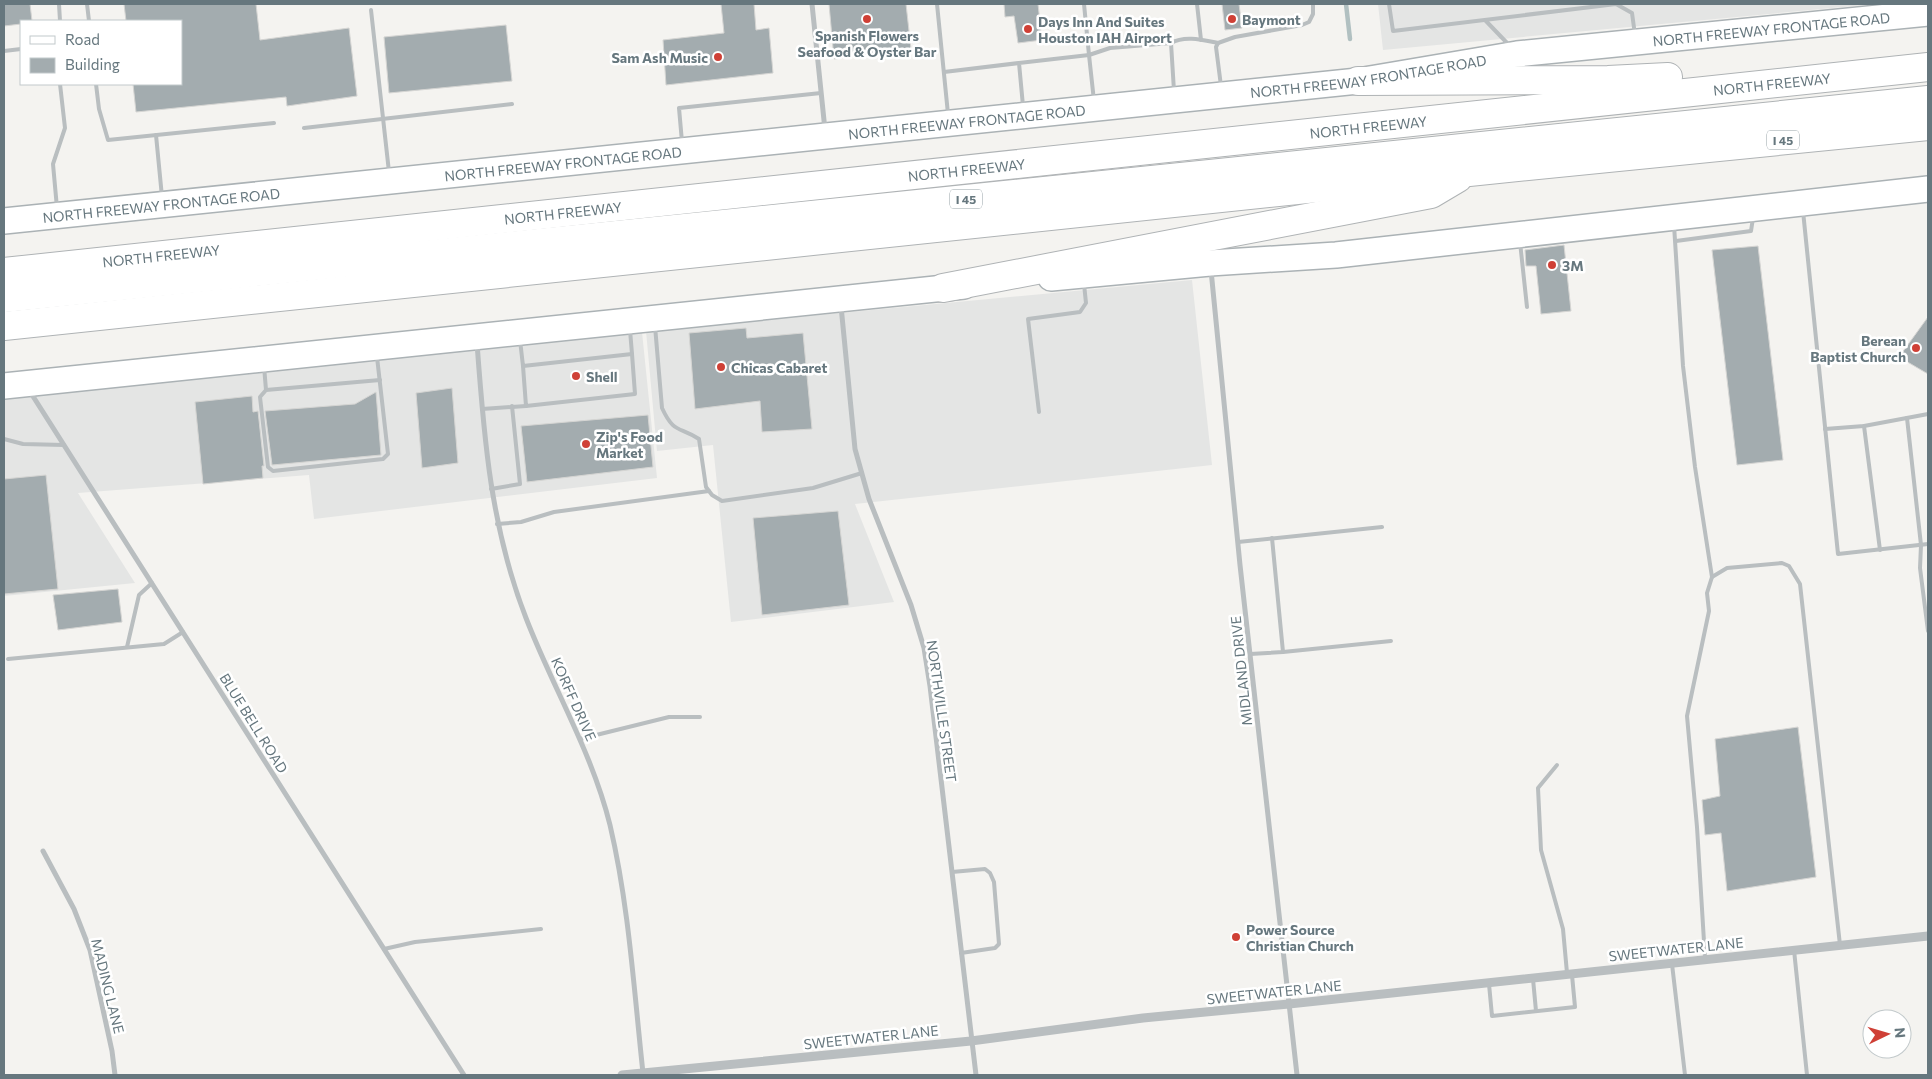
<svg xmlns="http://www.w3.org/2000/svg" width="1932" height="1079" font-family="Commissioner,sans-serif">
  <style>
    .built { fill: #e4e5e4 }
    .lines { fill: none; stroke-linecap: round; stroke-linejoin: round }
    .stream { stroke: #b1c0c1; stroke-width: 4.5 }
    .building { fill: #a3acaf; stroke: #d5d5d3 }
    .secondary-casing { stroke: #abb2b5; stroke-width: 28 }
    .motorway-casing { stroke: #afb3b5; stroke-width: 30 }
    .service { stroke: #b9bec0; stroke-width: 4 }
    .minor { stroke: #b9bec0; stroke-width: 5 }
    .tertiary { stroke: #b9bec0; stroke-width: 9 }
    .secondary { stroke: #fff; stroke-width: 25 }
    .motorway { stroke: #fff; stroke-width: 28 }
    .poi-dot { fill: #cf4036; stroke: #fff; stroke-width: 2 }
    .labels { text-anchor: middle; dominant-baseline: central; stroke-width: 5; stroke-linejoin: round; paint-order: stroke }
    .shield { fill: #fff; stroke: #94a0a5; stroke-width: 1 }
    .shield-label { font-size: 12px; font-weight: bold; fill: #66777e }
    .poi-label { font-size: 14px; font-weight: bold; fill: #66777e; stroke: #fff; text-anchor: start }
    .street-label { font-size: 14px; fill: #66777e; stroke: #fff }
  </style>
  <rect width="100%" height="100%" fill="#f4f3f0"/>
  <!-- built -->
  <g class="built">
    <polygon points="1378,4 1875,4 1383,50"/>
    <polygon points="1192,280 1212,465 855,504 894,602 731,622 713,445 657,451 646,331"/>
    <polygon points="642,332 657,478 314,519 309,475 78,493 135,583 4,596 4,398"/>
  </g>
  <g class="lines">
    <!-- stream -->
    <polyline class="stream" points="1346,4 1350,39"/>
  </g>
  <!-- building -->
  <g class="building">
    <polygon points="4,4 30,4 32,21 21,21 21,24 4,26"/>
    <polygon points="124,4 256,4 260,40 349,28 357,96 287,106 286,97 136,112 133,84 181,84 181,21 126,21"/>
    <polygon points="721,4 754,4 756,30 769,28 773,73 666,85 663,40 724,33"/>
    <polygon points="829,4 906,4 911,49 834,59"/>
    <polygon points="1004,4 1038,4 1042,40 1018,43 1014,16 1005,17"/>
    <polygon points="1222,4 1239,4 1242,28 1225,30"/>
    <polygon points="506,25 512,81 389,93 384,37"/>
    <polygon points="1564,245 1571,311 1541,314 1536,266 1526,266 1525,250"/>
    <polygon points="1758,246 1783,460 1737,465 1712,250"/>
    <polygon points="1928,317 1928,374 1899,357"/>
    <polygon points="746,328 747,338 803,333 812,429 762,432 760,401 695,409 689,333"/>
    <polygon points="452,388 458,463 422,468 416,393"/>
    <polygon points="376,392 381,455 272,465 265,411 355,404"/>
    <polygon points="252,396 253,412 258,411 264,466 262,466 263,478 203,484 195,402"/>
    <polygon points="648,415 653,467 527,482 521,426"/>
    <polygon points="46,475 58,589 4,594 4,479"/>
    <polygon points="838,511 849,605 762,615 753,518"/>
    <polygon points="118,589 122,622 58,630 53,595"/>
    <polygon points="1798,727 1816,877 1727,891 1721,833 1705,835 1702,800 1720,796 1715,739"/>
  </g>
  <g class="lines">
    <!-- secondary casing -->
    <g class="secondary-casing">
      <g id="secondary">
        <path id="s1" d="M4,221L1358,81L1517,54L1928,13"/>
        <polyline points="1051,278 1210,263 1336,255 1928,189"/>
        <polyline points="4,386 964,286"/>
      </g>
    </g>
    <!-- motorway casing -->
    <g class="motorway-casing">
      <g id="motorway">
        <polyline points="1358,81 1608,80 1668,77"/>
        <path id="s2" d="M4,272L1928,67"/>
        <polyline points="943,288 1431,194 1458,178"/>
        <polyline points="4,298 1928,100"/>
        <polyline points="4,326 1469,172 1928,126"/>
      </g>
    </g>
    <!-- service -->
    <g class="service">
      <polyline points="59,4 60,21"/>
      <polyline points="87,4 89,21"/>
      <polyline points="937,4 948,114"/>
      <polyline points="1084,4 1089,55 1110,48 1171,43"/>
      <polyline points="1197,4 1201,40"/>
      <polyline points="1389,4 1393,31 1616,4 1632,13 1635,35"/>
      <polyline points="371,10 389,172"/>
      <polyline points="1485,20 1509,45"/>
      <polyline points="4,51 21,49"/>
      <polyline points="944,72 1019,63"/>
      <polyline points="96,84 99,109 108,140 274,123"/>
      <polyline points="1221,86 1216,47 1218,43 1235,37 1302,25 1309,22 1313,14 1313,4"/>
      <path d="M1174,91L1171,43C1185,35 1203,40 1218,43"/>
      <polyline points="1023,106 1019,63 1089,55 1094,101"/>
      <polyline points="304,128 512,104"/>
      <polyline points="156,135 162,197"/>
      <polyline points="682,142 679,108 821,93"/>
      <polyline points="57,208 53,164 65,128 60,84"/>
      <polyline points="1803,211 1838,554 1928,544"/>
      <polyline points="1674,225 1683,366 1695,467 1712,577"/>
      <polyline points="1676,241 1751,231 1753,218"/>
      <polyline points="1520,242 1527,307"/>
      <path d="M655,326L662,408C674,434 679,426 699,439L706,487L712,495L722,501L813,488L862,473"/>
      <polyline points="520,340 523,366 632,354 630,330"/>
      <polyline points="264,366 266,390 260,397 268,467 273,471 383,459 388,454 377,357"/>
      <polyline points="523,366 526,406 635,394 632,354"/>
      <polyline points="266,390 380,380"/>
      <polyline points="482,409 526,406"/>
      <polyline points="1039,412 1028,319 1080,312 1086,303 1084,284"/>
      <polyline points="1907,418 1921,545 1920,568 1928,631"/>
      <polyline points="1864,426 1880,550"/>
      <polyline points="1825,429 1864,426 1928,414"/>
      <polyline points="4,439 23,444 64,445"/>
      <polyline points="491,489 520,484 512,406"/>
      <polyline points="497,524 521,522 554,512 709,491"/>
      <polyline points="1238,542 1382,527"/>
      <polyline points="127,647 139,595 152,583"/>
      <polyline points="1283,652 1391,641"/>
      <polyline points="1250,654 1283,652 1272,538"/>
      <polyline points="8,659 164,644 183,632"/>
      <polyline points="580,739 669,717 700,717"/>
      <polyline points="1557,765 1538,788 1541,850 1563,929 1567,973"/>
      <polyline points="952,872 985,869 990,873 994,882 999,944 995,948 961,953"/>
      <polyline points="384,949 415,942 541,929"/>
      <polyline points="1794,950 1807,1075"/>
      <polyline points="1705,958 1697,827 1687,716 1709,611 1707,593 1712,577 1727,568 1782,563 1789,566 1800,584 1840,945"/>
      <polyline points="1672,964 1685,1075"/>
      <polyline points="1533,979 1536,1011"/>
      <polyline points="1489,984 1492,1016 1575,1007 1572,975"/>
    </g>
    <!-- minor -->
    <g class="minor">
      <polyline points="812,4 825,130"/>
      <polyline points="1211,270 1240,565 1297,1075"/>
      <polyline points="841,306 855,449 869,499 911,605 924,648 930,686 976,1075"/>
      <path d="M477,343C484,439 491,528 526,618C553,688 592,752 610,825C629,906 634,991 643,1073"/>
      <polyline points="29,390 464,1075"/>
      <polyline points="43,851 74,909 90,950 112,1051 115,1075"/>
    </g>
    <!-- tertiary -->
    <polyline class="tertiary" points="622,1075 971,1041 1143,1018 1289,1004 1928,936"/>
    <!-- secondary -->
    <use href="#secondary" class="secondary"/>
    <!-- motorway -->
    <use href="#motorway" class="motorway"/>
  </g>
  <!-- markers -->
  <g class="poi-dot">
    <circle cx="867" cy="19" r="5"/>
    <circle cx="1232" cy="19" r="5"/>
    <circle cx="1028" cy="29" r="5"/>
    <circle cx="718" cy="57" r="5"/>
    <circle cx="1552" cy="265" r="5"/>
    <circle cx="1916" cy="348" r="5"/>
    <circle cx="721" cy="367" r="5"/>
    <circle cx="576" cy="376" r="5"/>
    <circle cx="586" cy="444" r="5"/>
    <circle cx="1236" cy="937" r="5"/>
  </g>
  <g class="labels">
    <!-- shield labels -->
    <g class="shield">
      <rect x="1767" y="130.5" width="32" height="19" rx="4"/>
      <rect x="950" y="189.5" width="32" height="19" rx="4"/>
    </g>
    <g class="shield-label">
      <text x="1783" y="140">I 45</text>
      <text x="966" y="199">I 45</text>
    </g>
    <!-- poi labels -->
    <g class="poi-label">
      <text x="1242" y="19">Baymont</text>
      <text x="1038" y="21">Days Inn And Suites<tspan x="1038" dy="16">Houston IAH Airport</tspan></text>
      <text x="867" y="35" text-anchor="middle">Spanish Flowers<tspan x="867" dy="16">Seafood &amp; Oyster Bar</tspan></text>
      <text x="708" y="57" text-anchor="end">Sam Ash Music</text>
      <text x="1562" y="265">3M</text>
      <text x="1906" y="340" text-anchor="end">Berean<tspan x="1906" dy="16">Baptist Church</tspan></text>
      <text x="731" y="367">Chicas Cabaret</text>
      <text x="586" y="376">Shell</text>
      <text x="596" y="436">Zip's Food<tspan x="596" dy="16">Market</tspan></text>
      <text x="1246" y="929">Power Source<tspan x="1246" dy="16">Christian Church</tspan></text>
    </g>
    <!-- street labels -->
    <g class="street-label">
      <text stroke="none"><textPath href="#s1" startOffset="1778">NORTH FREEWAY FRONTAGE ROAD</textPath></text>
      <text stroke="none"><textPath href="#s1" startOffset="1372">NORTH FREEWAY FRONTAGE ROAD</textPath></text>
      <text stroke="none"><textPath href="#s2" startOffset="1778">NORTH FREEWAY</textPath></text>
      <text stroke="none"><textPath href="#s1" startOffset="968">NORTH FREEWAY FRONTAGE ROAD</textPath></text>
      <text stroke="none"><textPath href="#s2" startOffset="1372">NORTH FREEWAY</textPath></text>
      <text stroke="none"><textPath href="#s1" startOffset="562">NORTH FREEWAY FRONTAGE ROAD</textPath></text>
      <text stroke="none"><textPath href="#s2" startOffset="968">NORTH FREEWAY</textPath></text>
      <text stroke="none"><textPath href="#s1" startOffset="158">NORTH FREEWAY FRONTAGE ROAD</textPath></text>
      <text stroke="none"><textPath href="#s2" startOffset="562">NORTH FREEWAY</textPath></text>
      <text stroke="none"><textPath href="#s2" startOffset="158">NORTH FREEWAY</textPath></text>
      <text transform="translate(1241 671) rotate(-96)">MIDLAND DRIVE</text>
      <text transform="translate(574 699) rotate(66)">KORFF DRIVE</text>
      <text transform="translate(942 711) rotate(82)">NORTHVILLE STREET</text>
      <text transform="translate(254 723) rotate(58)">BLUE BELL ROAD</text>
      <text transform="translate(1676 949) rotate(-6)">SWEETWATER LANE</text>
      <text transform="translate(108 986) rotate(76)">MADING LANE</text>
      <text transform="translate(1274 992) rotate(-6)">SWEETWATER LANE</text>
      <text transform="translate(871 1037) rotate(-6)">SWEETWATER LANE</text>
    </g>
  </g>
  <!-- border -->
  <rect width="1932" height="1079" fill="none" stroke="#66777e" stroke-width="10"/>
  <!-- legend -->
  <rect x="20" y="20" width="162" height="65" fill="#ffffff" stroke="#c2c9cb"/>
  <rect x="30" y="36" width="25" height="8" fill="#ffffff" stroke="#c2c9cb"/>
  <text x="65" y="45" font-size="15" fill="#66777e">Road</text>
  <rect x="30" y="58" width="25" height="15" fill="#a3acaf" stroke="#c2c9cb"/>
  <text x="65" y="70" font-size="15" fill="#66777e">Building</text>
  <!-- north arrow -->
  <g transform="translate(1887 1034) rotate(85)"><circle r="24" fill="#ffffff" stroke="#c2c9cb"/>
  <path d="M0-4L9 19L0 12L-9 19Z" fill="#cf4036"/>
  <text y="-8" font-size="14" font-weight="bold" text-anchor="middle" fill="#66777e">N</text>
  </g>
</svg>
